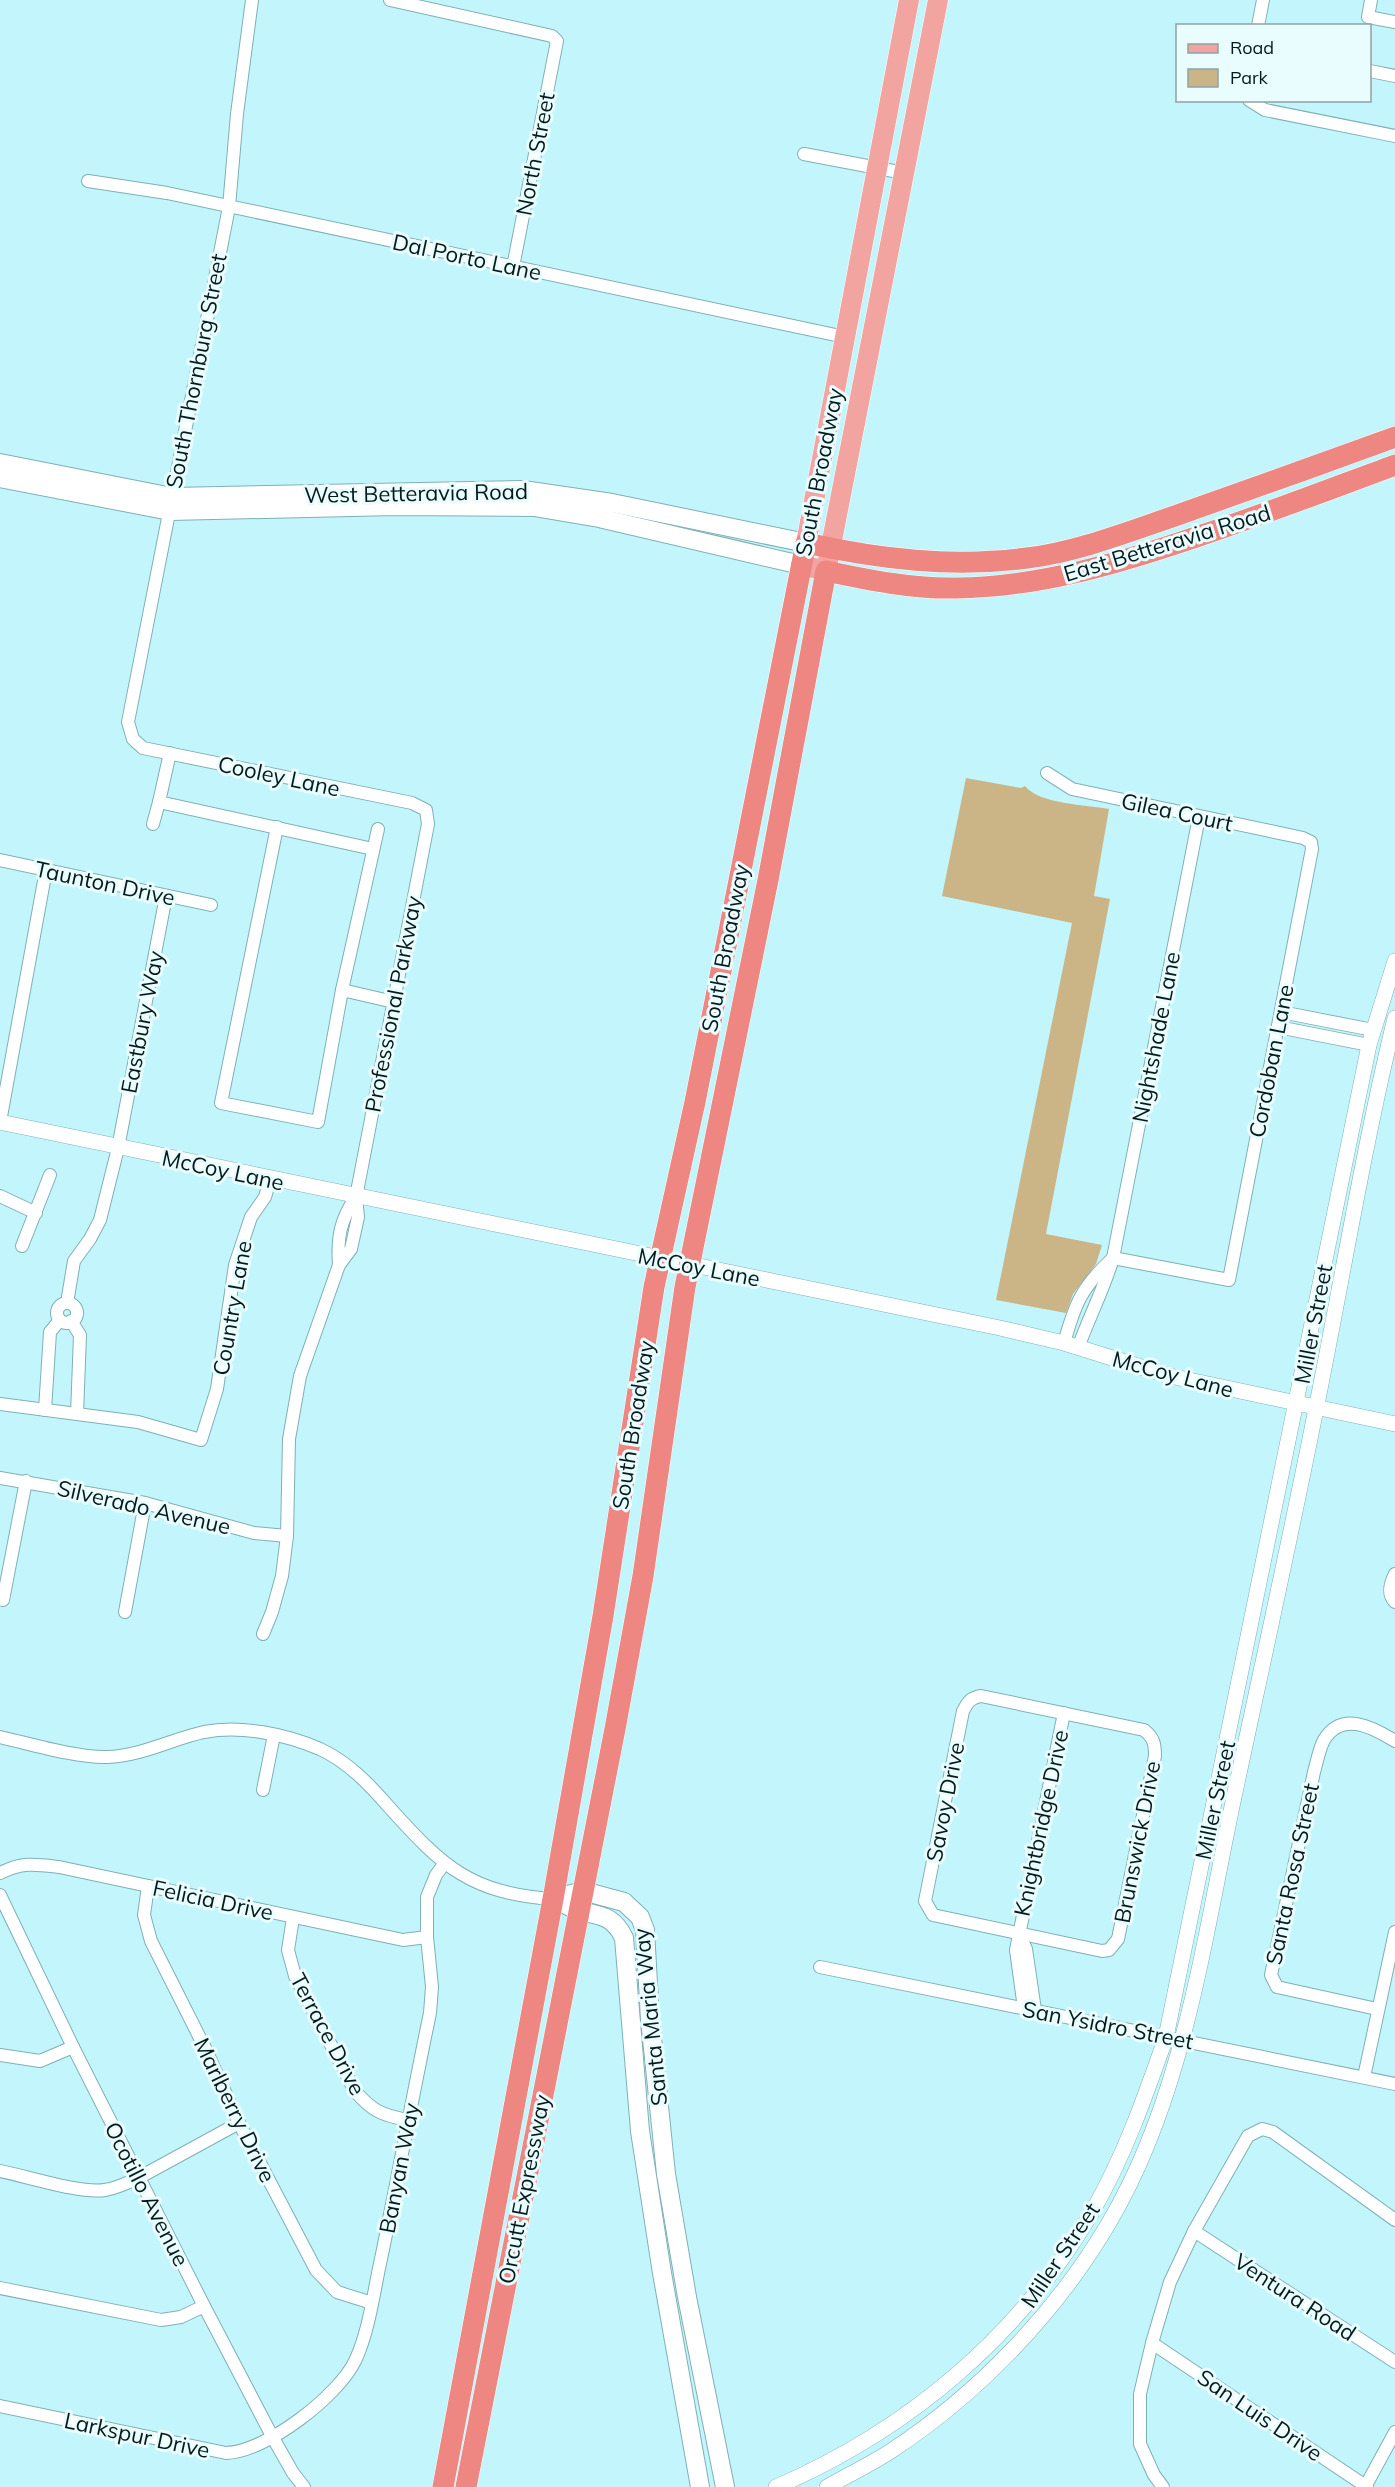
<svg xmlns="http://www.w3.org/2000/svg" width="1395" height="2487" font-family="Mulish,sans-serif">
  <style>
    .park { fill: #cbb586 }
    .lines { fill: none; stroke-linecap: round; stroke-linejoin: round }
    .minor-casing { stroke: #7fb0b6; stroke-width: 14 }
    .tertiary-casing { stroke: #7fb0b6; stroke-width: 16 }
    .secondary-casing { stroke: #7fb0b6; stroke-width: 20 }
    .primary-casing { stroke: #fff; stroke-width: 21 }
    .trunk-casing { stroke: #fff; stroke-width: 22 }
    .minor { stroke: #fff; stroke-width: 12 }
    .tertiary { stroke: #fff; stroke-width: 15 }
    .secondary { stroke: #fff; stroke-width: 18 }
    .primary { stroke: #f2a4a1; stroke-width: 20 }
    .trunk { stroke: #ee8682; stroke-width: 21 }
    .labels { text-anchor: middle; dominant-baseline: central; stroke-width: 6; stroke-linejoin: round; paint-order: stroke }
    .street-label { font-size: 22px; fill: #061a1c; stroke: #e9fdff }
  </style>
  <rect width="100%" height="100%" fill="#c2f6fc"/>
  <!-- park -->
  <path class="park" d="M966,778L1021,788L1025,786C1039,804 1087,805 1109,809L1094,896L1110,899L1046,1234L1102,1245L1096,1264L1073,1294L1066,1313L996,1300L1072,923L942,896Z"/>
  <g class="lines">
    <!-- minor casing -->
    <g class="minor-casing">
      <g id="minor">
        <polyline points="252,0 237,114 229,207 128,722 133,739 143,748 412,803 426,810 428,824 356,1197 358,1217 351,1249 339,1265 300,1376 289,1439 287,1536 282,1576 272,1612 263,1634"/>
        <polyline points="390,0 552,36 557,41 513,267"/>
        <polyline points="1371,0 1368,17 1395,22"/>
        <polyline points="1258,26 1263,0"/>
        <polyline points="1370,71 1395,76"/>
        <polyline points="1249,100 1265,110 1395,136"/>
        <polyline points="804,154 904,173"/>
        <polyline points="88,181 167,193 845,337"/>
        <polyline points="170,753 159,802 373,849"/>
        <polyline points="1047,773 1072,789 1303,838 1311,842 1312,849 1229,1280 1113,1258"/>
        <polyline points="153,824 159,802"/>
        <polyline points="277,827 221,1103 318,1122 342,990"/>
        <polyline points="378,829 342,990 394,1002"/>
        <polyline points="0,860 211,905"/>
        <polyline points="1281,1012 1373,1030"/>
        <polyline points="1278,1027 1369,1045"/>
        <polyline points="0,1122 46,870"/>
        <polyline points="0,1196 36,1213"/>
        <polyline points="22,1246 50,1175"/>
        <path d="M339,1265C337,1238 340,1220 356,1197"/>
        <polyline points="67,1303 74,1261 90,1239 100,1220 118,1148 166,896"/>
        <circle cx="67" cy="1313" r="10"/>
        <polyline points="71,1321 80,1335 77,1414"/>
        <path d="M1064,1343C1075,1304 1081,1288 1112,1259"/>
        <path d="M1078,1348C1089,1317 1104,1289 1113,1258L1199,817"/>
        <polyline points="0,1404 138,1422 201,1440 217,1389 235,1265 251,1217 265,1197 270,1180"/>
        <polyline points="45,1410 50,1332 60,1320"/>
        <polyline points="0,1478 145,1503 254,1533 287,1536"/>
        <path d="M1395,1574C1390,1584 1387,1594 1395,1602"/>
        <polyline points="3,1600 26,1481"/>
        <polyline points="125,1612 145,1503"/>
        <path d="M981,1696L1144,1730C1154,1738 1155,1744 1155,1756L1118,1939L1109,1950L1102,1951L933,1915L925,1901L963,1711C968,1702 970,1698 981,1696Z"/>
        <path d="M0,1737C31,1744 77,1758 107,1757C141,1756 172,1739 204,1732C241,1725 285,1734 320,1749C348,1762 369,1784 389,1807C443,1867 470,1893 553,1899"/>
        <polyline points="263,1790 274,1735"/>
        <path d="M0,1873C23,1862 34,1864 59,1867L403,1940L427,1937"/>
        <polyline points="148,1886 144,1915 151,1941 206,2050 239,2123 316,2270 337,2292 372,2303"/>
        <polyline points="0,1895 73,2047 204,2306 272,2436 293,2473 304,2487"/>
        <path d="M293,1918L288,1950L295,1976L355,2091C372,2111 382,2115 407,2120"/>
        <polyline points="1018,1933 1026,1949 1035,2010"/>
        <polyline points="820,1967 1395,2084"/>
        <polyline points="1024,2008 1016,1950 1064,1713"/>
        <path d="M1377,2009L1277,1987L1271,1975L1314,1772C1317,1762 1319,1749 1324,1740C1342,1710 1374,1728 1395,1741"/>
        <polyline points="0,2055 40,2061 73,2047"/>
        <polyline points="1364,2077 1395,1932"/>
        <path d="M0,2171C26,2176 80,2194 105,2190C117,2188 128,2183 140,2177L239,2123"/>
        <polyline points="1194,2231 1395,2362"/>
        <polyline points="0,2288 161,2320 181,2317 204,2306"/>
        <polyline points="1152,2343 1367,2487"/>
        <path d="M0,2406L226,2453C266,2452 338,2396 355,2361C369,2332 374,2290 381,2259C398,2177 413,2094 430,2013L432,1987L427,1937V1897L436,1875L444,1864"/>
        <polyline points="1163,2487 1154,2475 1140,2444 1140,2394 1152,2343 1170,2282 1194,2231 1248,2136 1262,2129 1273,2132 1395,2220"/>
        <polyline points="1365,2487 1395,2432"/>
      </g>
    </g>
    <!-- tertiary casing -->
    <g class="tertiary-casing">
      <g id="tertiary">
        <polyline points="0,1122 1000,1328 1064,1343 1170,1376 1395,1424"/>
        <path d="M776,2487C908,2430 1019,2337 1092,2212C1124,2157 1145,2097 1166,2037L1369,1045L1395,961"/>
        <path d="M827,2487C848,2475 871,2464 891,2451C979,2393 1057,2312 1110,2221C1184,2095 1204,1938 1234,1797C1262,1666 1291,1535 1317,1404C1343,1275 1364,1145 1395,1018"/>
      </g>
    </g>
    <!-- secondary casing -->
    <g class="secondary-casing">
      <g id="secondary">
        <polyline points="0,463 172,497 523,490 612,503 806,543"/>
        <polyline points="0,478 170,511 395,506 534,507 599,518 801,565"/>
        <polyline points="553,1899 583,1891 624,1902 640,1917 645,1930 650,2019 666,2174 687,2297 725,2487"/>
        <path d="M568,1906C593,1918 610,1909 624,1938L640,2131L662,2273L700,2487"/>
      </g>
    </g>
    <!-- primary casing -->
    <g class="primary-casing">
      <g id="primary">
        <polyline points="806,543 909,0"/>
        <polyline points="801,565 826,571 938,0"/>
      </g>
    </g>
    <!-- trunk casing -->
    <g class="trunk-casing">
      <g id="trunk">
        <path d="M443,2487L553,1899L603,1616L654,1287L695,1102L806,543C879,559 952,568 1027,558C1076,552 1125,533 1172,517C1246,491 1321,464 1395,437"/>
        <path d="M466,2487L615,1729L643,1576L685,1287L768,880L826,571C868,580 913,589 956,588C1040,587 1120,563 1199,536C1265,514 1330,489 1395,465"/>
      </g>
    </g>
    <!-- minor -->
    <use href="#minor" class="minor"/>
    <!-- tertiary -->
    <use href="#tertiary" class="tertiary"/>
    <!-- secondary -->
    <use href="#secondary" class="secondary"/>
    <!-- primary -->
    <use href="#primary" class="primary"/>
    <!-- trunk -->
    <use href="#trunk" class="trunk"/>
  </g>
  <g class="labels">
    <!-- street labels -->
    <g class="street-label">
      <text transform="translate(535 154) rotate(-79)">North Street</text>
      <text transform="translate(467 257) rotate(12)">Dal Porto Lane</text>
      <text transform="translate(196 371) rotate(-79)">South Thornburg Street</text>
      <text transform="translate(819 472) rotate(-79)">South Broadway</text>
      <text transform="translate(416 493) rotate(-1)">West Betteravia Road</text>
      <text transform="translate(1167 543) rotate(-17)">East Betteravia Road</text>
      <text transform="translate(279 776) rotate(12)">Cooley Lane</text>
      <text transform="translate(1177 812) rotate(12)">Gilea Court</text>
      <text transform="translate(105 883) rotate(12)">Taunton Drive</text>
      <text transform="translate(725 948) rotate(-79)">South Broadway</text>
      <text transform="translate(393 1004) rotate(-79)">Professional Parkway</text>
      <text transform="translate(142 1022) rotate(-79)">Eastbury Way</text>
      <text transform="translate(1156 1037) rotate(-79)">Nightshade Lane</text>
      <text transform="translate(1271 1061) rotate(-79)">Cordoban Lane</text>
      <text transform="translate(223 1170) rotate(12)">McCoy Lane</text>
      <text transform="translate(699 1267) rotate(11)">McCoy Lane</text>
      <text transform="translate(232 1308) rotate(-80)">Country Lane</text>
      <text transform="translate(1313 1324) rotate(-79)">Miller Street</text>
      <text transform="translate(1173 1374) rotate(15)">McCoy Lane</text>
      <text transform="translate(633 1425) rotate(-81)">South Broadway</text>
      <text transform="translate(144 1507) rotate(13)">Silverado Avenue</text>
      <text transform="translate(1215 1800) rotate(-78)">Miller Street</text>
      <text transform="translate(945 1802) rotate(-79)">Savoy Drive</text>
      <text transform="translate(1041 1823) rotate(-78)">Knightbridge Drive</text>
      <text transform="translate(1137 1842) rotate(-79)">Brunswick Drive</text>
      <text transform="translate(1292 1874) rotate(-78)">Santa Rosa Street</text>
      <text transform="translate(213 1900) rotate(12)">Felicia Drive</text>
      <text transform="translate(650 2017) rotate(-96)">Santa Maria Way</text>
      <text transform="translate(1108 2025) rotate(11)">San Ysidro Street</text>
      <text transform="translate(328 2034) rotate(62)">Terrace Drive</text>
      <text transform="translate(235 2110) rotate(64)">Marlberry Drive</text>
      <text transform="translate(399 2168) rotate(-79)">Banyan Way</text>
      <text transform="translate(524 2189) rotate(-79)">Orcutt Expressway</text>
      <text transform="translate(147 2194) rotate(63)">Ocotillo Avenue</text>
      <text transform="translate(1060 2255) rotate(-56)">Miller Street</text>
      <text transform="translate(1295 2297) rotate(33)">Ventura Road</text>
      <text transform="translate(1260 2415) rotate(34)">San Luis Drive</text>
      <text transform="translate(137 2435) rotate(12)">Larkspur Drive</text>
    </g>
  </g>
  <!-- legend -->
  <rect x="1176" y="24" width="195" height="78" fill="#e9fdff" stroke="#8ea2a4" stroke-width="1.5"/>
  <rect x="1188" y="44" width="30" height="9" fill="#f2a4a1" stroke="#8ea2a4" stroke-width="1.5"/>
  <text x="1230" y="54" font-size="18" fill="#061a1c">Road</text>
  <rect x="1188" y="69" width="30" height="18" fill="#cbb586" stroke="#8ea2a4" stroke-width="1.5"/>
  <text x="1230" y="84" font-size="18" fill="#061a1c">Park</text>
</svg>
